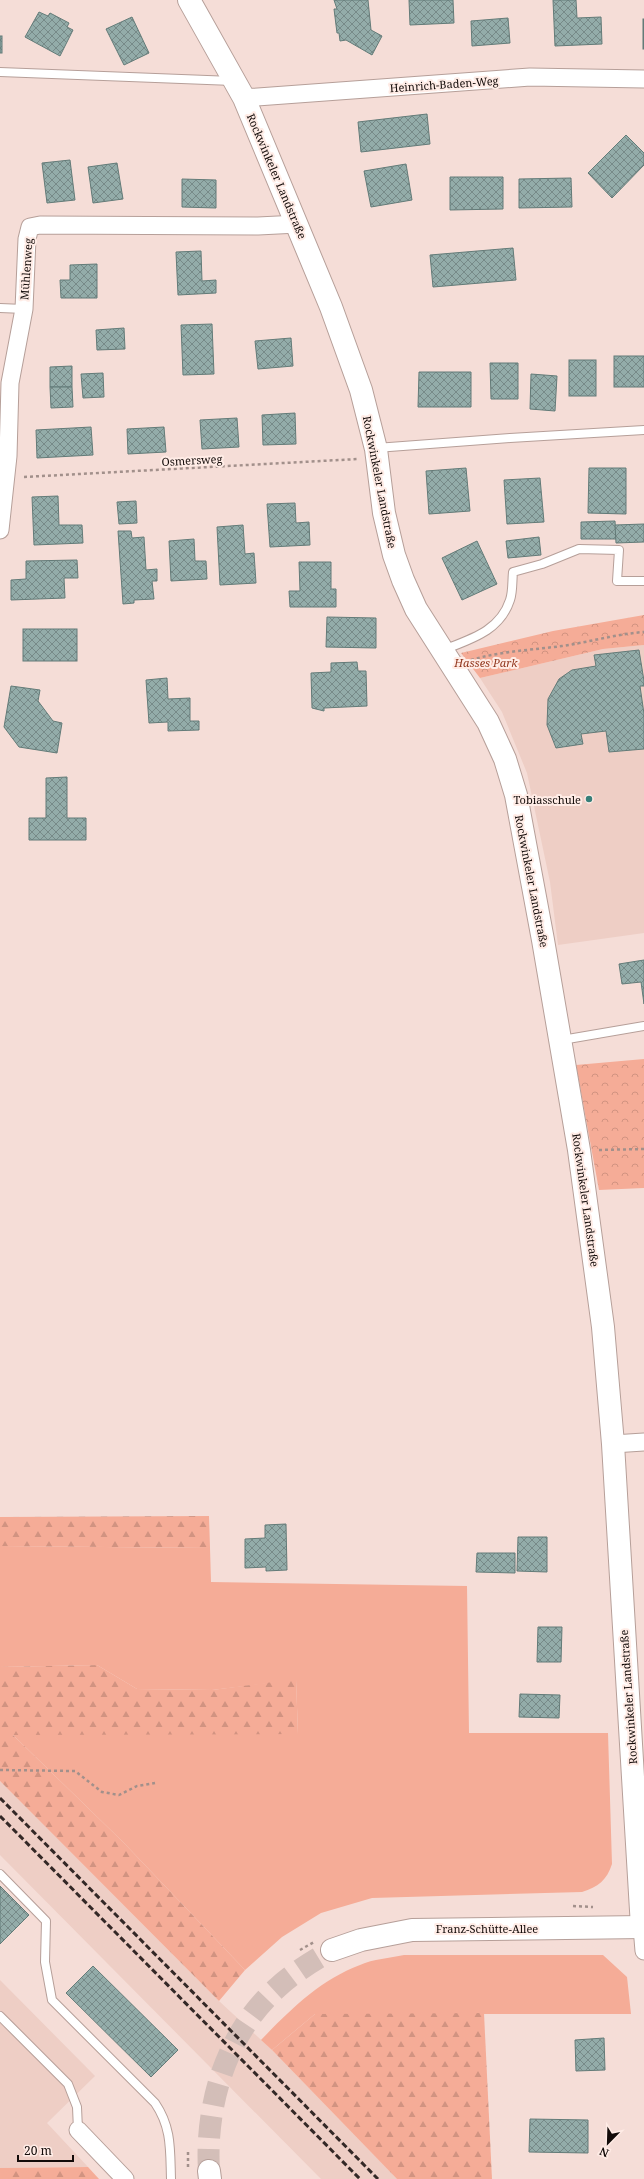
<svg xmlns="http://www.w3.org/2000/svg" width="644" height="2179" font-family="'Noto Serif',serif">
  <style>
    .built { fill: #eecec5 }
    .grass { fill: #f5ac97 }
    .forest { fill: url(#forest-firs) }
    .park { fill: url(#park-crowns) }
    .building { fill: url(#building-cross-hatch); stroke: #637b78 }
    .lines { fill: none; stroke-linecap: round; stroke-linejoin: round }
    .secondary-tunnel { stroke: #d3beb8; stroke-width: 22; stroke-dasharray: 22 11; stroke-linecap: butt }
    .lane-casing { stroke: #b69f99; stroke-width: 10 }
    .street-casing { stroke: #b69f99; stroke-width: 19 }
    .secondary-casing { stroke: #b69f99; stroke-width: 24 }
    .path { stroke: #a2908b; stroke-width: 2.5; stroke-dasharray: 3 3; stroke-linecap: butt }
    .lane { stroke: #fff; stroke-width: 8 }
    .street { stroke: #fff; stroke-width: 17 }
    .secondary { stroke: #fff; stroke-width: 22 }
    .rail { stroke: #332826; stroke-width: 3; stroke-dasharray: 6 3; stroke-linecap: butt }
    .poi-dot { fill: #377f79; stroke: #ffece6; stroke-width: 1.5 }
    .labels { text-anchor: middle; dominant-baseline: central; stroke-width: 4; stroke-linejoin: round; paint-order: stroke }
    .street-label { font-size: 11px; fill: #130b09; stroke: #ffece6 }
    .park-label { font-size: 11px; font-style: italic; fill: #91361d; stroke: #ffece6 }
    .poi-label { font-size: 11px; fill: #130b09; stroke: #ffece6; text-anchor: end }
  </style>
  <defs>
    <pattern id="forest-firs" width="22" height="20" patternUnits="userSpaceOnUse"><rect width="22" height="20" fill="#f5ac97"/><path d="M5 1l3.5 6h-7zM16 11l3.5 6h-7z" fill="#d19381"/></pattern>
    <pattern id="park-crowns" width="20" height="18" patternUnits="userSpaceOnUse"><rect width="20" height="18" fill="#f5ac97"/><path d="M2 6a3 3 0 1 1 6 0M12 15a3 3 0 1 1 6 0" fill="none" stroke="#d19381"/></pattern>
    <pattern id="building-cross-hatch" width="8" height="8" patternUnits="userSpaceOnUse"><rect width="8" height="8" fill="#93aca9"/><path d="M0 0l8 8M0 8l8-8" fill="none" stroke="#778a88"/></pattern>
  </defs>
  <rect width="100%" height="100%" fill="#f5ddd7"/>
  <!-- built -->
  <g class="built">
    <polygon points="644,645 644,933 558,945 550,882 527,773 502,712 480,678 603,649"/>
    <polygon points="0,1781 219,2001 272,2050 397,2179 321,2179 0,1855"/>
    <polygon points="0,1980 95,2076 47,2123 88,2167 0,2168"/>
  </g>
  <!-- grass -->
  <g class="grass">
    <path d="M0,1546L210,1548L211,1582L467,1586L469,1733H608L612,1864C607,1880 598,1887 582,1892L372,1898L321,1913L282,1937L245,1970L123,1842L12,1734H298L296,1680L212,1690L137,1689L97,1665L0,1667Z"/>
    <path d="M404,1955H603L627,1977L631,2014H315L272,2050L261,2040C290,2010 320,1980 360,1965C373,1959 390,1958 404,1955Z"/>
  </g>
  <!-- forest -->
  <g class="forest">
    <polygon points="209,1516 210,1548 0,1546 0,1517"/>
    <polygon points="97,1665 137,1689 212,1690 296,1679 298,1734 13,1735 123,1842 245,1970 219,2001 0,1781 0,1667"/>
    <polygon points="484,2013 492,2179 397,2179 272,2050 315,2014"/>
    <polygon points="88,2167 99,2179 0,2179 0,2168"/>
  </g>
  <!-- park -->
  <g class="park">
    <polygon points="644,615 644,645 603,649 480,678 461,653 553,631"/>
    <polygon points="644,1059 644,1188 599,1190 576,1065"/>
  </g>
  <!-- building -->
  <g class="building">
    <polygon points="334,0 368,0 371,30 382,36 372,55 346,40 340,41 339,33 337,33 334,9 337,9"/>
    <polygon points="409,0 453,0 454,23 410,25"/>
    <polygon points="553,0 576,0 577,18 601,17 602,44 555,46"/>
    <polygon points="39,12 48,16 50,13 69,23 67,27 73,30 60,56 25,37"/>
    <polygon points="132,17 149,53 124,65 106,29"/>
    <polygon points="508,18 510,43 472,46 471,21"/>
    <rect x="643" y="19" width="1" height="30"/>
    <rect x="0" y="36" width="2" height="17"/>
    <polygon points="427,114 430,144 361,152 358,122"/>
    <polygon points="626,135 644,153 644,165 612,198 588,173"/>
    <polygon points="70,160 75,200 47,203 42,163"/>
    <polygon points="117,163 123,199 93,203 88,167"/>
    <polygon points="406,164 412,200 371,207 364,171"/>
    <polygon points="450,177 503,177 503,209 450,210"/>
    <polygon points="571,178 572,207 519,208 519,179"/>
    <polygon points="182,179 216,180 216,208 182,207"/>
    <polygon points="513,248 516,280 433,287 430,255"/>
    <polygon points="201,251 202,281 216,280 216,293 178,295 176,252"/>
    <polygon points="97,264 97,298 61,298 60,280 70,280 70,265"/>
    <polygon points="212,324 214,374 183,375 181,325"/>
    <polygon points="124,328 125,349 97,350 96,330"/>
    <polygon points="291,338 293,366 258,369 255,341"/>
    <rect x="614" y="356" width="30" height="31"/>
    <rect x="569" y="360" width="27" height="36"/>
    <polygon points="490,363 518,363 518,399 491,399"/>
    <polygon points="72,366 72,387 50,387 50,367"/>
    <polygon points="419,372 471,372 471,407 418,407"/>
    <polygon points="103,373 104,397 83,398 81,374"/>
    <polygon points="531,374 557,376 555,411 530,409"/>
    <polygon points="50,387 72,387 73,407 51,408"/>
    <polygon points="295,413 296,444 263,445 262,415"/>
    <polygon points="237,418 239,447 202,449 200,420"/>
    <polygon points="91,427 93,455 37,458 36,430"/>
    <polygon points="164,427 166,452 128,454 127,429"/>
    <polygon points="466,468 470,511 429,514 426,471"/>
    <polygon points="589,468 626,468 626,514 588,513"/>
    <polygon points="540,478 544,522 507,524 504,480"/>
    <polygon points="58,496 59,525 82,525 83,543 34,545 32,497"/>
    <polygon points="136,501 137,523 119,524 117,502"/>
    <polygon points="295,503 296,523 309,522 310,545 270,547 267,504"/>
    <polygon points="615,521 616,539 581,539 581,522"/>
    <polygon points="644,524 644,542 616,543 615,525"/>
    <polygon points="243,525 245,554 254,553 256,583 220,585 217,527"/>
    <polygon points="118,531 131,531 132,538 144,537 146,570 157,569 157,581 152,581 154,599 134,600 134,603 123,604"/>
    <polygon points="539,537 541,555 508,558 506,541"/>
    <polygon points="194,539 195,561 206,561 207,579 171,581 169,541"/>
    <polygon points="477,541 497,584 462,600 442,558"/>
    <polygon points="77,560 78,578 64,578 65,598 11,600 11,580 26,579 26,561"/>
    <polygon points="299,562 331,562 331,589 336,589 336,607 290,607 289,591 300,591"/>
    <polygon points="327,617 376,618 376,648 326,647"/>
    <rect x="23" y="629" width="54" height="32"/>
    <polygon points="639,650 644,681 644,686 640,686 644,714 644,749 609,752 606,731 581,734 583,744 556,748 547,725 548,699 559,679 572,670 596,666 594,655"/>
    <polygon points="357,662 358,671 366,671 367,706 324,708 324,711 312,708 311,673 331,672 331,663"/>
    <polygon points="167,678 168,699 190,698 190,721 199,721 199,730 168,731 168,722 149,723 146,680"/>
    <polygon points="11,686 40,690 38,701 53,721 62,723 57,753 19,747 4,727"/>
    <polygon points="67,777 67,818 86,818 86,840 29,840 29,818 46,818 46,778"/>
    <polygon points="644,960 644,1004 641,982 622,984 619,964"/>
    <polygon points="286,1524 287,1570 266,1571 266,1567 245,1568 245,1539 265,1538 265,1525"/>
    <polygon points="518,1537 547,1537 547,1572 517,1571"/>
    <polygon points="477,1553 515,1553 515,1573 476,1572"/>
    <polygon points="538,1627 562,1627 561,1662 537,1662"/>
    <polygon points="520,1694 560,1695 559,1718 519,1717"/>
    <polygon points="0,1886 29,1915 0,1944"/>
    <polygon points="93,1966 178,2050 151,2077 66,1993"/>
    <polygon points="604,2038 605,2070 576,2071 575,2040"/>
    <polygon points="530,2119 588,2120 588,2153 529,2152"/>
  </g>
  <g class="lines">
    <!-- secondary-tunnel -->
    <path class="secondary-tunnel" d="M209,2171C205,2105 226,2033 277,1988C293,1973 313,1961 332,1950"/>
    <!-- lane casing -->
    <g class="lane-casing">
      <g id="lane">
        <polyline points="0,72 233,81"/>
        <polyline points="0,308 24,309"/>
        <polyline points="376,448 510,438 644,430"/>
        <path d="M443,650C471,639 500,631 510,600C513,591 512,581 513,572L542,564L579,549L619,550L617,581H644"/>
        <polyline points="562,1040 644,1026"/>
        <path d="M0,1874L46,1921L45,1962L52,2000L155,2103C172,2128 170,2150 171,2179"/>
        <polyline points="0,2016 68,2084 77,2107 78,2130"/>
      </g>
    </g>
    <!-- street casing -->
    <g class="street-casing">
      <g id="street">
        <polyline points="244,98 530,77 644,79"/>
        <polyline points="0,530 8,456 10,383 24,309 27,239 30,227 40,225 258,226 298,224"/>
        <polyline points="613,1444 644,1442"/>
        <polyline points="642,1927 644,1951"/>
        <polyline points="78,2130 125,2179"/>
      </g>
    </g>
    <!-- secondary casing -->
    <g class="secondary-casing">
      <g id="secondary">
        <polyline points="189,0 244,98 331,307 361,390 376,449 384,513 394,555 403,580 416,609 488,722 505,759 516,795 543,940 579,1150 603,1327 613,1444 642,1927"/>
        <polyline points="332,1950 361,1940 412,1930 644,1927"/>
        <polyline points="209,2171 210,2179"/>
      </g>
    </g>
    <!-- path -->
    <g class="path">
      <polyline points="24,477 358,459"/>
      <path d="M471,660C501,651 532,650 562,646C590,642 616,634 644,632"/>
      <polyline points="599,1150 644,1149"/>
      <polyline points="0,1770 75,1771 102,1792 119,1795 137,1786 155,1783"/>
      <polyline points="573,1906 593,1907"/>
      <polyline points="300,1950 314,1942"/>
      <polyline points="188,2152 188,2169"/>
    </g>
    <!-- lane -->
    <use href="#lane" class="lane"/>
    <!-- street -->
    <use href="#street" class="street"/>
    <!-- secondary -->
    <use href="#secondary" class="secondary"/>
    <!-- rail -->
    <g class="rail">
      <polyline points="0,1798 378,2179"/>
      <polyline points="0,1816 360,2179"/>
    </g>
  </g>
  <!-- markers -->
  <circle class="poi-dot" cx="589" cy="799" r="4"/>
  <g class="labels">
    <!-- street labels -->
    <g class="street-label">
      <text transform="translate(444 84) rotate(-4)">Heinrich-Baden-Weg</text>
      <text transform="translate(277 176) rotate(67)">Rockwinkeler Landstraße</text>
      <text transform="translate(26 269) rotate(-86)">Mühlenweg</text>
      <text transform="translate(192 460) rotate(-3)">Osmersweg</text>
      <text transform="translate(380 482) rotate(79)">Rockwinkeler Landstraße</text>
      <text transform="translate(532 881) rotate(79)">Rockwinkeler Landstraße</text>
      <text transform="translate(586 1200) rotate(82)">Rockwinkeler Landstraße</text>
      <text transform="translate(628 1697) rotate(-94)">Rockwinkeler Landstraße</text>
      <text x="487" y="1928">Franz-Schütte-Allee</text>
    </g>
    <!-- park labels -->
    <g class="park-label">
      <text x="486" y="662">Hasses Park</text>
    </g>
    <!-- poi labels -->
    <g class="poi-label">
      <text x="581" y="799">Tobiasschule</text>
    </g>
  </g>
  <!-- north arrow -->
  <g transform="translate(608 2143) rotate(203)" stroke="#ffece6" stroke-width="3" paint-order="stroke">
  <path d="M0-3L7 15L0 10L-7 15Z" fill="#130b09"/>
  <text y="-6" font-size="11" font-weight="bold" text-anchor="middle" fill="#130b09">N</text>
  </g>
  <!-- scale -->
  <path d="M18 2155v6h55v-6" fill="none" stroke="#130b09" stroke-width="2"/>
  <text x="24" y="2155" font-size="12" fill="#130b09" stroke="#ffece6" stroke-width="3" paint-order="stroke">20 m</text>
</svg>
